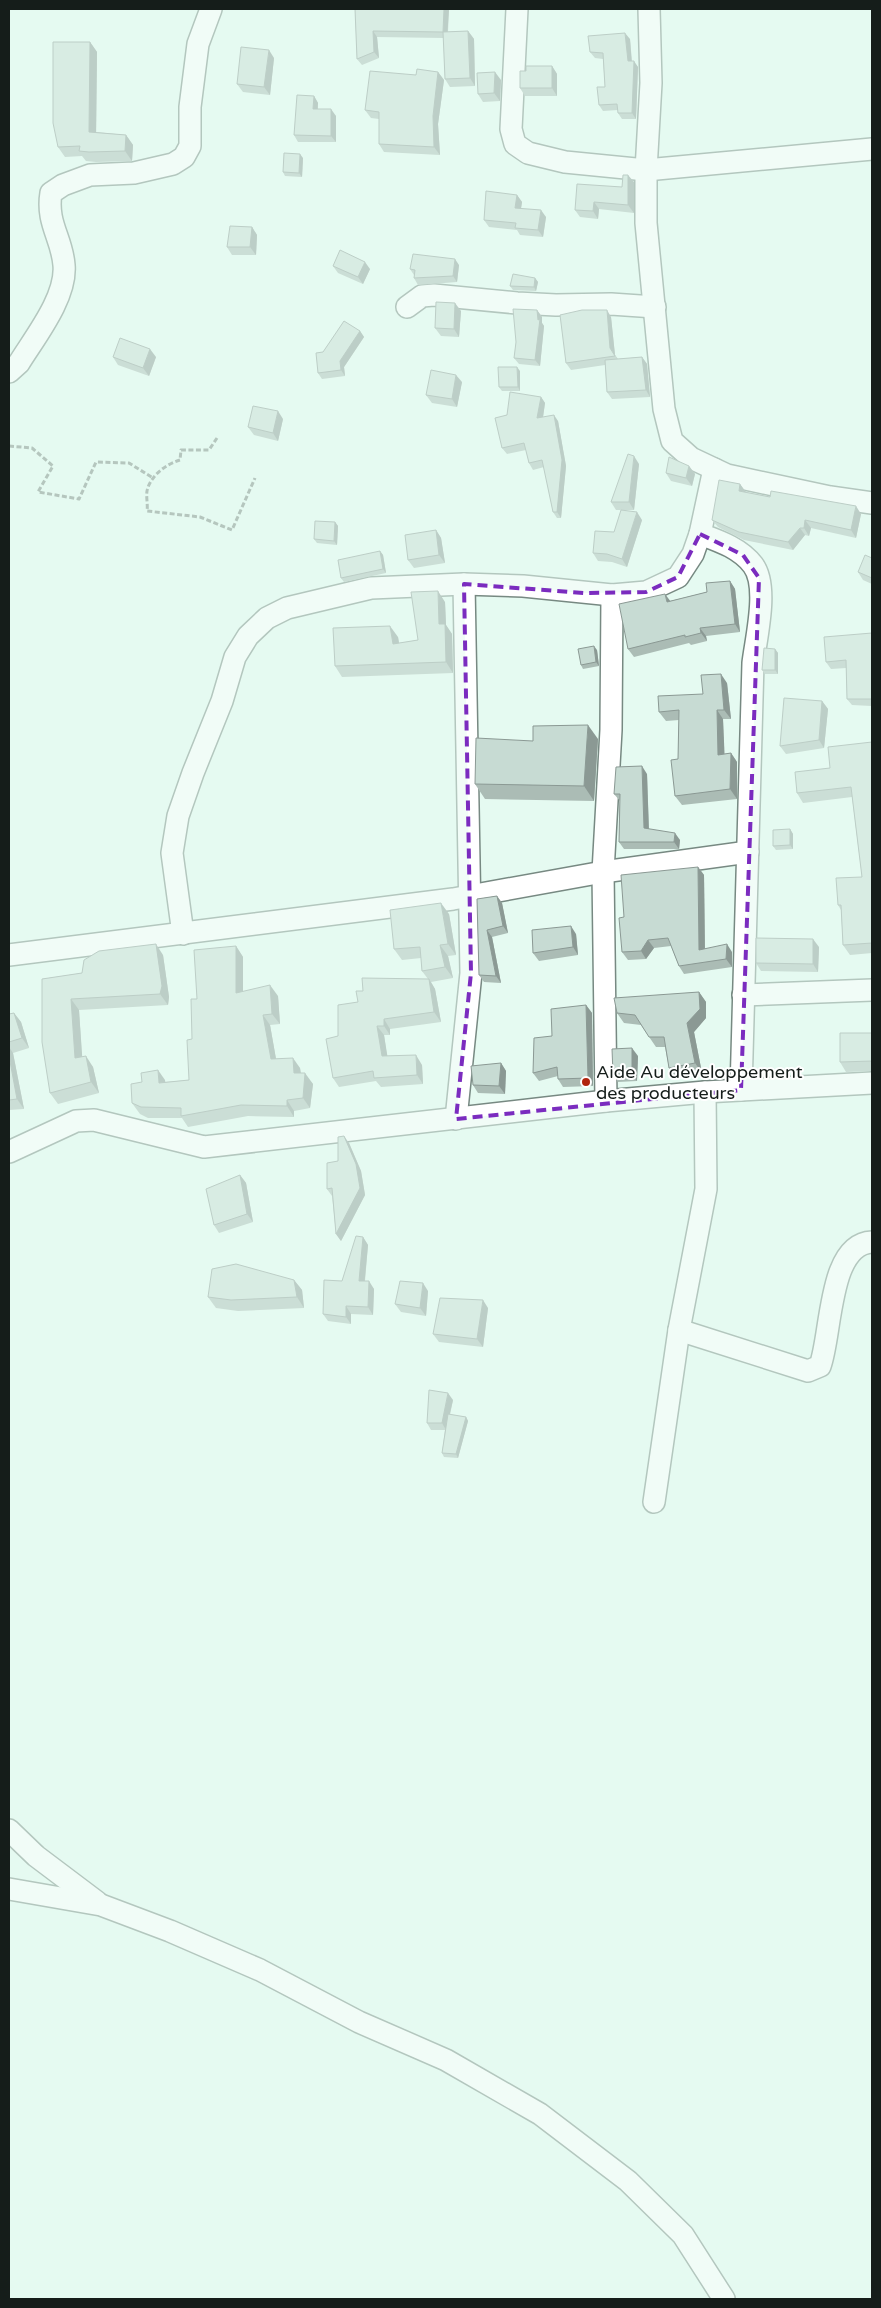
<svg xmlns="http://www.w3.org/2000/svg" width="881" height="2308" font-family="'Varela Round',sans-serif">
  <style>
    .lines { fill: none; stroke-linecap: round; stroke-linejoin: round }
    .street-casing { stroke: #778982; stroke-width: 24 }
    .path { stroke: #7a8882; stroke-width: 3; stroke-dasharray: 5 2.5; stroke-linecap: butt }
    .street { stroke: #fff; stroke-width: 21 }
    .wall { fill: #abbcb5 }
    .shaded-wall { fill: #8b9994 }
    .building { fill: #c7dbd3; stroke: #8b9994 }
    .marked { fill: none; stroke: #7b2cbf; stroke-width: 4; stroke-dasharray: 10 6; stroke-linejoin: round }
    .poi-dot { fill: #b1240d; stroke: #fff; stroke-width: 2 }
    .labels { text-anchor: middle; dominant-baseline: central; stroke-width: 4; stroke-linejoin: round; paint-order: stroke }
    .poi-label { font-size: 18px; fill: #151d1a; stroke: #fff; text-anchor: start }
  </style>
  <rect width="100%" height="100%" fill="#e5faf1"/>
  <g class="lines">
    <!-- street casing -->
    <g class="street-casing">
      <g id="street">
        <polyline points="517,9 511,129 515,144 528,153 565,162 646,170 872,149"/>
        <polyline points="649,9 651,83 646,170 646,223 664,409 672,441 691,458 727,475 830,497 872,503"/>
        <polyline points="407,307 422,296 434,295 517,303 556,305 611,304 655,307"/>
        <path d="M9,372L19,363C35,337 67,297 64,265C62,238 46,223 51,193L63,185L90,175L134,173L173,164L184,157L190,146V107L198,44L211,9"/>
        <path d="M700,534C719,541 740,548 753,565C769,586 756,638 753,663L741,1090"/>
        <polyline points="183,934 172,853 178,816 193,773 222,701 235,657 248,636 267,618 287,608 371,588 464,584 523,586 612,595 646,592 678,577 693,554 700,534 714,469"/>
        <polyline points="9,955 453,899 603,872 748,852"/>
        <polyline points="743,995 872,990"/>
        <polyline points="606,1101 603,872 611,730 612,595"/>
        <polyline points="456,1119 471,973 464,584"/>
        <polyline points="9,1152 76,1121 94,1120 204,1147 606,1101 705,1092 872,1083"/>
        <path d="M679,1330L808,1371L820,1366C832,1334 828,1244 872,1242"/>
        <polyline points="654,1502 679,1330 706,1189 705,1092"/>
        <polyline points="9,1830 36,1856 97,1902"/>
        <polyline points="9,1889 101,1905 170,1931 260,1970 359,2022 446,2060 540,2114 628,2181 683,2235 724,2299"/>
      </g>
    </g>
    <!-- path -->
    <g class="path">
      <path d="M217,438L209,450H181L180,460C166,464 150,476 147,491C146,497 148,505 147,511L200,517L232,530L255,478"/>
      <polyline points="9,446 32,448 53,466 38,492 79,499 96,462 129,463 153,478"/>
    </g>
    <!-- street -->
    <use href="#street" class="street"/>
  </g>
  <!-- wall -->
  <g class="wall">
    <polygon points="355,9 449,9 448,32 468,31 474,39 475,86 450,87 445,79 444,38 377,37 379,58 362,65 357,59"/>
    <polygon points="630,39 632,61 638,67 636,119 622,119 618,113 618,110 603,111 599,105 605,87 603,59 595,58 590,52"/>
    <polygon points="90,42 97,52 96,132 126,135 133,145 132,161 96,162 86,161 82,156 65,157 58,147"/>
    <polygon points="274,58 270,95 243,92 237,84"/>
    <polygon points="552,66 557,74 557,96 525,96 520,88 526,71"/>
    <polygon points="438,72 444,80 438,124 440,155 384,152 379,144 379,119 371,118 365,110 416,75"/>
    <polygon points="501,80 500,101 483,102 478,94"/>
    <polygon points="314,96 318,103 318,109 336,116 336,142 298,142 294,135"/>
    <polygon points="303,158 302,177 285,176 283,172"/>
    <polygon points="634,182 634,213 599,209 598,219 580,217 575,210 622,187"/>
    <polygon points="517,195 522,202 521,208 546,217 543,237 520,235 517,230 489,227 484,220"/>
    <polygon points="252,227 257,235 256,255 232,255 227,247"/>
    <polygon points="459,265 457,282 418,285 414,278 414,275 410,269"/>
    <polygon points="333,266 370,269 363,284 338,273"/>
    <polygon points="535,278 538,282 536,291 513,290 510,286"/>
    <polygon points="537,310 542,317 542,323 544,326 540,366 519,364 514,358"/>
    <polygon points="461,311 459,337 441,336 435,328"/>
    <polygon points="611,317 615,355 618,359 642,357 647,364 650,397 612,399 607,392 605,365 571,370 566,363"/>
    <polygon points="360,331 364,337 344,367 345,376 322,379 318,373 323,352"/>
    <polygon points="113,357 156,357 149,376 118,365"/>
    <polygon points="520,371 520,391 502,391 499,387"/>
    <polygon points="462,382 457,407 432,403 426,395"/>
    <polygon points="541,397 545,403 543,417 558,421 566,466 561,518 557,518 553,512 544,467 533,470 529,463 526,450 507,454 502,448 507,415"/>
    <polygon points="283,419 278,441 254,435 248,427"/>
    <polygon points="639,464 634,510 616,510 611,502"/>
    <polygon points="689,466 695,474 692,486 671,481 666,473"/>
    <polygon points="740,484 745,492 861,514 856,538 811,528 809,536 805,535 793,550 744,540 718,527 712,520"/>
    <polygon points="642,520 627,567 612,562 598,561 593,553 614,532"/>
    <polygon points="335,522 338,526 337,545 317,543 314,539"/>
    <polygon points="436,530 441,538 445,563 414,568 408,560"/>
    <polygon points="380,551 383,555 386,573 344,582 341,578"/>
    <polygon points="872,558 872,584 863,580 858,572"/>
    <polygon points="730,581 735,589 740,632 706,636 707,641 691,645 689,643 634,657 628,649 670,601 707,592"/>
    <polygon points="445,602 446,625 452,634 453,673 342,677 335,666 398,637 399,643 418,640"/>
    <polygon points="872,633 872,706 852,705 847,699 846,668 831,669 826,662"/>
    <polygon points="775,649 778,653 778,674 765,674 762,670"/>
    <polygon points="597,650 599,666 583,669 581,665"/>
    <polygon points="727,683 731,719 723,719 724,754 731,753 737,762 737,799 682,805 675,796 678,759 679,720 666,721 659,712 703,694"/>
    <polygon points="822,701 828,709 824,748 786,754 780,746"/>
    <polygon points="598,739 594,801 485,799 475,784 533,741"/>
    <polygon points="872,742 872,953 850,955 843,945 841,910 838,905 862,877 852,797 803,803 797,793 830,768"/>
    <polygon points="647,774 649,829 680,840 679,849 624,849 619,842 620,801 614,794"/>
    <polygon points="790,829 793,834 793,849 776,850 773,846"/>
    <polygon points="698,867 704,875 705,949 732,952 732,967 684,974 679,966 671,946 654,948 646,959 628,960 622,952 624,917"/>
    <polygon points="497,896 502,903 508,933 492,937 501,983 484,982 479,975 477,899"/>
    <polygon points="449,914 456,955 448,956 453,978 431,982 435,989 441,1022 390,1029 390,1035 384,1035 387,1056 422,1065 423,1084 381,1087 376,1081 339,1087 333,1078 358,1002 363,991 428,979 422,971 421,958 402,960 394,949"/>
    <polygon points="576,934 578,955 539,961 533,953"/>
    <polygon points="236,946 243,957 243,991 278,996 280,1024 270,1025 276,1059 300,1068 301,1073 313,1084 310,1108 294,1111 294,1117 248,1116 188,1127 182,1118 148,1118 140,1114 132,1103 142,1082 165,1080 165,1082 189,1080 192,1039 197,999"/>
    <polygon points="819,947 818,972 761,971 756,963"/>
    <polygon points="163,955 169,997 168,1005 79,1010 82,1057 93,1067 99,1093 58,1104 50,1093 42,979 82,973"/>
    <polygon points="699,992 706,1002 706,1018 694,1032 702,1073 676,1078 669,1068 665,1047 656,1047 641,1025 624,1023 617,1013"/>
    <polygon points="586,1005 592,1013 593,1086 563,1087 558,1079 558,1076 539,1081 533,1073 552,1036"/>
    <polygon points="14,1013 21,1022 29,1048 13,1053 24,1109 9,1110 9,1014"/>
    <polygon points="872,1033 872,1071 846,1072 840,1062"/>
    <polygon points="638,1056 637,1081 618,1082 613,1074"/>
    <polygon points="501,1063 506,1071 505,1094 478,1093 473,1085"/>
    <polygon points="349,1143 361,1171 365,1195 341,1241 336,1234 332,1195 332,1196 327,1189 338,1161"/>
    <polygon points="240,1175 246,1183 253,1222 219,1233 214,1225"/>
    <polygon points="363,1237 368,1245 365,1281 374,1289 373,1315 351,1314 351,1324 328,1321 323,1314 342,1281"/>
    <polygon points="294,1280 302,1290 304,1308 238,1311 216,1308 208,1297"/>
    <polygon points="428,1291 426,1316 401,1312 395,1304"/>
    <polygon points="488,1308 483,1347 439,1342 433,1334"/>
    <polygon points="453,1400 450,1415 466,1417 468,1421 458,1458 444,1457 442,1453 445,1430 431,1430 427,1423"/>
  </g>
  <!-- shaded-wall -->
  <g class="shaded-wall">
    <polygon points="444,9 449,9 447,39 443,32"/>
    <polygon points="373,31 377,37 379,58 374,52"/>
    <polygon points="468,31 474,39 475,86 470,78"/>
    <polygon points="625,33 630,39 632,67 628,61"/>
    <polygon points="90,42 97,52 96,141 89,132"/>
    <polygon points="269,50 274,58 270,95 264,87"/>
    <polygon points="634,61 638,67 636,119 632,113"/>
    <polygon points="552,66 557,74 557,96 552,88"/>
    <polygon points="438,72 444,80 438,124 440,155 434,147 433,116"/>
    <polygon points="495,72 501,80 500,101 494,93"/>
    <polygon points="314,96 318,103 317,115 313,109"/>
    <polygon points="331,109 336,116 336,142 331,136"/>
    <polygon points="126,135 133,145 132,161 125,151"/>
    <polygon points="300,154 303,158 302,177 299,173"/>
    <polygon points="628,175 634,182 634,213 628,205"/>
    <polygon points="517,195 522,202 520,215 515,208"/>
    <polygon points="594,202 599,209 598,219 593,211"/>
    <polygon points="541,210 546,217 543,237 538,230"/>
    <polygon points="252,227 257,235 256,255 250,247"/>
    <polygon points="455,259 459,265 457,282 453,276"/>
    <polygon points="365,262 370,269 363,284 358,277"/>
    <polygon points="535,278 538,282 536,291 534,287"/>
    <polygon points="455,303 461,311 459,337 454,329"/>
    <polygon points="537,310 542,317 542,323 544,326 540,366 535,360 538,320"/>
    <polygon points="607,310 611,317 615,355 620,363 610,348"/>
    <polygon points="360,331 364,337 344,367 345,376 341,370 340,361"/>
    <polygon points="150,349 156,357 149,376 143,368"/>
    <polygon points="642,357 647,364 650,397 646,390"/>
    <polygon points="517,367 520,371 520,391 518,387"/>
    <polygon points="456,375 462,382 457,407 452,399"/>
    <polygon points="541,397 545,403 542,424 537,418"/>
    <polygon points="278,411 283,419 278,441 273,433"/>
    <polygon points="554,415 558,421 566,466 561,518 557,512"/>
    <polygon points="634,456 639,464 634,510 629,502"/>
    <polygon points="689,466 695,474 692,486 686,478"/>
    <polygon points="740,484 746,492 744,499 739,491"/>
    <polygon points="856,506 861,514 856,538 851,530"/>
    <polygon points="637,512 642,520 627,567 622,559"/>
    <polygon points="805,520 811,528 809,536 804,528"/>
    <polygon points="335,522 338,526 337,545 334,541"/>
    <polygon points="800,528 805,535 793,550 788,542"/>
    <polygon points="436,530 441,538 445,563 439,555"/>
    <polygon points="380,551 383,555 386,573 383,569"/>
    <polygon points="730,581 735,589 740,632 735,624"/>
    <polygon points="438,591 445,602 446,625 452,634 453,673 446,662 439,624"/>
    <polygon points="665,594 671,602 667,602"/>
    <polygon points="390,626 398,637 401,655 393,644"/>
    <polygon points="700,628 706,636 707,641 701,633"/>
    <polygon points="594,646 597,650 599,666 596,662"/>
    <polygon points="775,649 778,653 778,674 775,670"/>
    <polygon points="721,674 727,683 731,719 724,710"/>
    <polygon points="822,701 828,709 824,748 819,740"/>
    <polygon points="717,710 723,719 725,764 718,755"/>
    <polygon points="588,725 598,739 594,801 584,786"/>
    <polygon points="731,753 737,762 737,799 730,789"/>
    <polygon points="642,766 647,774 649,835 644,828"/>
    <polygon points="790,829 793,834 793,849 790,845"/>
    <polygon points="675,833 680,840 679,849 674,842"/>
    <polygon points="698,867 704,875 705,958 699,950"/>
    <polygon points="497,896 502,903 508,933 503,926"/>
    <polygon points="441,903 449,914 456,955 448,944"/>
    <polygon points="571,926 576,934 578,955 573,947"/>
    <polygon points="487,930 492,937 501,983 496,976"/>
    <polygon points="813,939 819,947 818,972 813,964"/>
    <polygon points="648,940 654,948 646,959 641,951"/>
    <polygon points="156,944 163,955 169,997 168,1005 160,994"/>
    <polygon points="727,944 732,952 732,967 726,959"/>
    <polygon points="440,945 448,956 453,978 445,967"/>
    <polygon points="236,946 243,957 243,1003 236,993"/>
    <polygon points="429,979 435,989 441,1022 434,1012"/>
    <polygon points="270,985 278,996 280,1024 272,1014"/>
    <polygon points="699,992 706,1002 706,1018 694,1032 702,1073 695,1063 687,1023"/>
    <polygon points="71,999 79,1010 83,1069 75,1058"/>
    <polygon points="586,1005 592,1013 593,1086 588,1078"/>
    <polygon points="14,1013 21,1022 29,1048 22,1038"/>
    <polygon points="263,1015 270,1025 278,1070 271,1059"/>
    <polygon points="384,1019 390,1029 390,1035 384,1026"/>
    <polygon points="377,1026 384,1035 389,1066 382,1056"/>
    <polygon points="9,1047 13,1053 24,1109 17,1099 9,1056"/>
    <polygon points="632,1048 638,1056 637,1081 632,1074"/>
    <polygon points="416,1055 422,1065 423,1084 417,1075"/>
    <polygon points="86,1056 93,1067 99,1093 91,1082"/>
    <polygon points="293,1058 300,1068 302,1084 294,1073"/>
    <polygon points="501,1063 506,1071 505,1094 499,1086"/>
    <polygon points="158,1070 165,1080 167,1093 159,1083"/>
    <polygon points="305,1073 313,1084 310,1108 303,1098"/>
    <polygon points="287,1100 294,1111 294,1117 287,1106"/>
    <polygon points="344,1136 349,1143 361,1171 365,1195 341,1241 336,1234"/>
    <polygon points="240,1175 246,1183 253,1222 247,1214"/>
    <polygon points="363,1237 368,1245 364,1288 359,1281"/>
    <polygon points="294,1280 302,1290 304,1308 297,1297"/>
    <polygon points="369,1281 374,1289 373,1315 368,1307"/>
    <polygon points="423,1283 428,1291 426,1316 420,1308"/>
    <polygon points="483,1300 488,1308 483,1347 477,1339"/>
    <polygon points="346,1306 351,1314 351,1324 346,1317"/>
    <polygon points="448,1393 453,1400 446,1430 442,1423"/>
    <polygon points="466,1417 468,1421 458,1458 456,1454"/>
  </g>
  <!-- building -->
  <g class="building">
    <polygon points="355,9 444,9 443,32 373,31 374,52 357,59"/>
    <polygon points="468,31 470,78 445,79 443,32"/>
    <polygon points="625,33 628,61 634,61 632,113 618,113 617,104 599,105 597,87 605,87 603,53 590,52 588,36"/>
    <polygon points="53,42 90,42 89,132 126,135 125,151 89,152 79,151 80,146 58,147 53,123"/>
    <polygon points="241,47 269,50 264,87 237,84"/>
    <polygon points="526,66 552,66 552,88 520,88 520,71 526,71"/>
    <polygon points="417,69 438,72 433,116 434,147 379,144 379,112 365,110 370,71 416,75"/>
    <polygon points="495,72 494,93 478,94 477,73"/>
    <polygon points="297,95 314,96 313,109 331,109 331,136 294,135"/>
    <polygon points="284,153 300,154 299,173 283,172"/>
    <polygon points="623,175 628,175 628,205 594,202 593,211 575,210 577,184 622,187"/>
    <polygon points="486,191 517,195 515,208 541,210 538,230 515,228 516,223 484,220"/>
    <polygon points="230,226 252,227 250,247 227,247"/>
    <polygon points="340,250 365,262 358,277 333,266"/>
    <polygon points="413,254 455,259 453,276 414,278 415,270 410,269"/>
    <polygon points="513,274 535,278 534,287 510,286"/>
    <polygon points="436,302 455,303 454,329 435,328"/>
    <polygon points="513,309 537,310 538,320 540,319 535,360 514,358 516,342"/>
    <polygon points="582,310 607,310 610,348 615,356 566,363 560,315"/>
    <polygon points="344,321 360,331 340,361 341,370 318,373 316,353 323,352"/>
    <polygon points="120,338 150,349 143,368 113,357"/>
    <polygon points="642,357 646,390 607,392 605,360"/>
    <polygon points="498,367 517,367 518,387 499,387"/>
    <polygon points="431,370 456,375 452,399 426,395"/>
    <polygon points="510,392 541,397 537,418 554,415 562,460 557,512 553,512 542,460 529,463 524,443 502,448 495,418 507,415"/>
    <polygon points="253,406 278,411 273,433 248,427"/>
    <polygon points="628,454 634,456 629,502 611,502"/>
    <polygon points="669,457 689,466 686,478 666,473"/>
    <polygon points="719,480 740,484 739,491 770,497 771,491 856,506 851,530 805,520 804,528 800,528 788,542 739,532 712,520"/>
    <polygon points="621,510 637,512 622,559 607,554 593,553 595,531 614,532"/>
    <polygon points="315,521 335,522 334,541 314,539"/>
    <polygon points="436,530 439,555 408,560 405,535"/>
    <polygon points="380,551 383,569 341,578 338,560"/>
    <polygon points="865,555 872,558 872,578 858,572"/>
    <polygon points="730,581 735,624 700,628 701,633 685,637 685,635 628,649 619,604 665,594 667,602 707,592 706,583"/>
    <polygon points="438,591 439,624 445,624 446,662 335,666 333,628 390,626 393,644 418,640 411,592"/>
    <polygon points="872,633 872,699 847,699 846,660 826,662 824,637"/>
    <polygon points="594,646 596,662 581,665 578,649"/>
    <polygon points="764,648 775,649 775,670 762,670"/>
    <polygon points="721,674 724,710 717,710 718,755 731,753 730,789 675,796 671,760 678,759 679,710 659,712 658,696 703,694 701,675"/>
    <polygon points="784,698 822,701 819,740 780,746"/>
    <polygon points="588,725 584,786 475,784 476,738 533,741 533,726"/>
    <polygon points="872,742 872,943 843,945 841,905 838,905 836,878 862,877 851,787 797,793 795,772 830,768 828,747"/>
    <polygon points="642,766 644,828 675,833 674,842 619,842 620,794 614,794 616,767"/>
    <polygon points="790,829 790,845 773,846 773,830"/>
    <polygon points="698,867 699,950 727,944 726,959 679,966 668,938 648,940 641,951 622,952 619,918 624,917 621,875"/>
    <polygon points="497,896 503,926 487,930 496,976 479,975 477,899"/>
    <polygon points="441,903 448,944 440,945 445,967 422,971 420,947 394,949 390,910"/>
    <polygon points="571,926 573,947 533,953 532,930"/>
    <polygon points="756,938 813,939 813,964 756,963"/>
    <polygon points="156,944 162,986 160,994 71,999 75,1058 86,1056 91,1082 50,1093 42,1042 42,979 82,973 84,960 99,951"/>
    <polygon points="236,946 236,993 270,985 272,1014 263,1015 271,1059 293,1058 294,1073 305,1073 303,1098 287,1100 287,1106 241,1105 181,1116 181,1108 141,1107 132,1103 131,1084 142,1082 141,1073 158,1070 159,1083 189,1080 187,1040 192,1039 191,999 197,999 194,950"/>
    <polygon points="362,978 429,979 434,1012 384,1019 384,1026 377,1026 382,1056 416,1055 417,1075 374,1078 373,1071 333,1078 326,1039 338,1036 338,1005 358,1002 356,991 363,991"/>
    <polygon points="699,992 700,1009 687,1023 695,1063 669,1068 664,1037 649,1037 635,1015 617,1013 614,998"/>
    <polygon points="586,1005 588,1078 558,1079 557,1067 533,1073 534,1038 552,1036 551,1009"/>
    <polygon points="14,1013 22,1038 9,1042 9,1014"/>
    <polygon points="840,1033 872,1033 872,1061 840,1062"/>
    <polygon points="632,1048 632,1074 613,1074 612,1049"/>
    <polygon points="9,1056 17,1099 9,1100"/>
    <polygon points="501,1063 499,1086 473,1085 471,1066"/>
    <polygon points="344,1136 356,1164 360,1188 336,1234 332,1188 327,1189 327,1163 338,1161 338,1137"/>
    <polygon points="240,1175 247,1214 214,1225 206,1189"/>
    <polygon points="356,1236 363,1237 359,1281 369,1281 368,1307 346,1306 346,1317 323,1314 324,1280 342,1281"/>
    <polygon points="236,1264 294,1280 297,1297 231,1300 208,1297 212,1269"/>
    <polygon points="400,1281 423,1283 420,1308 395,1304"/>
    <polygon points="440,1298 483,1300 477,1339 433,1334"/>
    <polygon points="429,1390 448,1393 442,1423 427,1423"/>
    <polygon points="448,1414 466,1417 456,1454 442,1453"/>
  </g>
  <!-- marked area -->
  <path d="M0 0H881V2308H0ZM700,534L743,555L759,578L741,1090L456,1119L471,973L464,584L584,593L646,592L678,577Z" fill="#e5faf1" fill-opacity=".55" fill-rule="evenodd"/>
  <path class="marked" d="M700,534L743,555L759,578L741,1090L456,1119L471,973L464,584L584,593L646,592L678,577Z"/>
  <!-- markers -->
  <circle class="poi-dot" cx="586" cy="1082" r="5"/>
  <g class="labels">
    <!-- poi labels -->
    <g class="poi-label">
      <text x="596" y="1072">Aide Au développement<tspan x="596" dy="21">des producteurs</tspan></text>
    </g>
  </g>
  <!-- border -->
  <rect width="881" height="2308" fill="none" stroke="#151d1a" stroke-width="20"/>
</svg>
